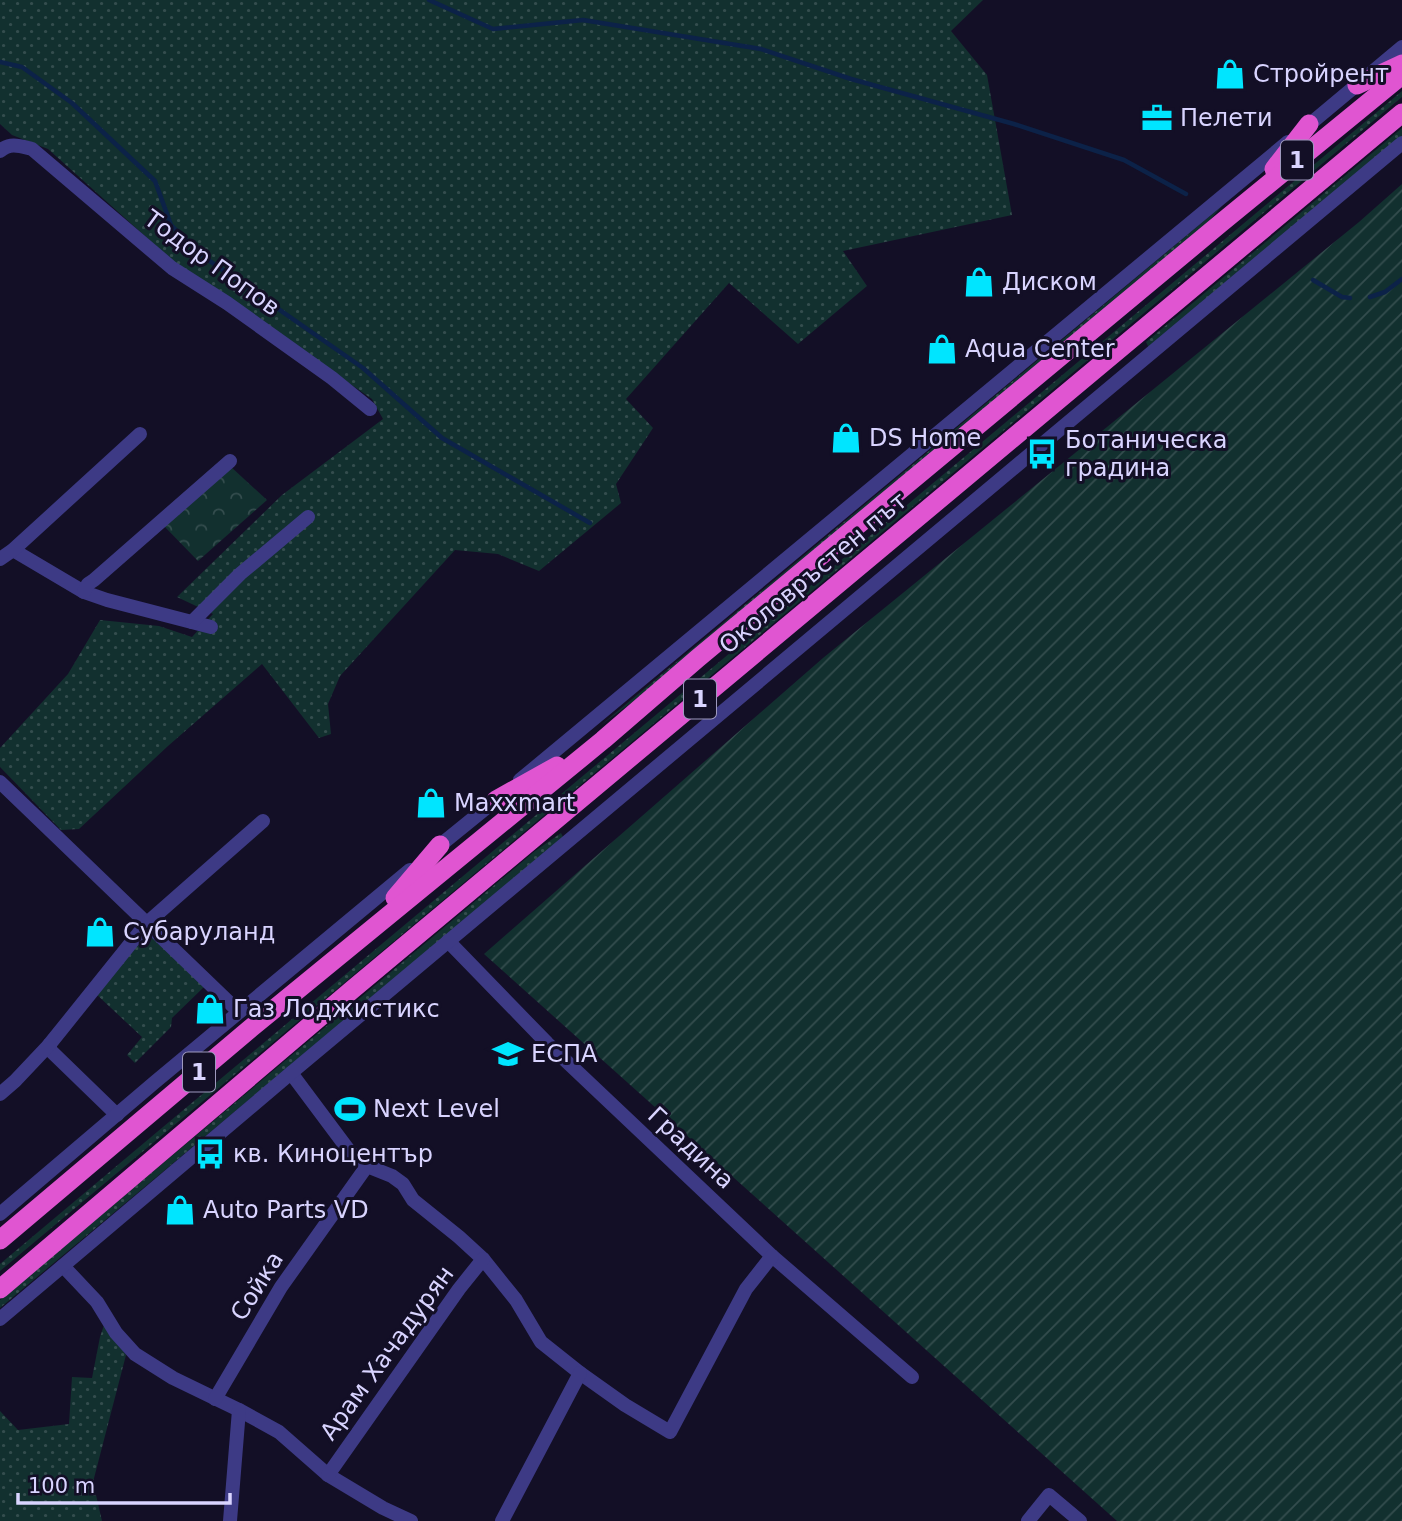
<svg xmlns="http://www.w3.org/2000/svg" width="1402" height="1521" font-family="'DejaVu Sans',sans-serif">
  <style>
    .grass { fill: url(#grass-dots) }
    .forest { fill: url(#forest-crowns) }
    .garden { fill: url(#garden-furrows) }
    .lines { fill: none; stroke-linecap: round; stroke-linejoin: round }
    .stream { stroke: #0c2248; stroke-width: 4.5 }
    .minor { stroke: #3d3a85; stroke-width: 14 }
    .trunk { stroke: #e055d1; stroke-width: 19 }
    .labels { text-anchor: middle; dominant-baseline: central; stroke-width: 6; stroke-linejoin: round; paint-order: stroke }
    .shield { fill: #130f26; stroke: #9e99be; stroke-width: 2 }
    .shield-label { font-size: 23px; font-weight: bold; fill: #d9d4ff }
    .poi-label { font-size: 24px; fill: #d9d4ff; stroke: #130f26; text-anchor: start }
    .street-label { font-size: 24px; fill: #d9d4ff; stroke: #130f26 }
  </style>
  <defs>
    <pattern id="grass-dots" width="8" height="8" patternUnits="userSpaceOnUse" patternTransform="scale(1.75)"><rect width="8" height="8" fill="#12302f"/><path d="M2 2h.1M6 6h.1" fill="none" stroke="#344d4e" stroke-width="1.8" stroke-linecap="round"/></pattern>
    <pattern id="forest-crowns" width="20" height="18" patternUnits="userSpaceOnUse" patternTransform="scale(1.75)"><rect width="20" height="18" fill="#12302f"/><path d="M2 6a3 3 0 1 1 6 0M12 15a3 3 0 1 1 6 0" fill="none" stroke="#344d4e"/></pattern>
    <pattern id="garden-furrows" width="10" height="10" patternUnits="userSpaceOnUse" patternTransform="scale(1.75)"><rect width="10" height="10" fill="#12302f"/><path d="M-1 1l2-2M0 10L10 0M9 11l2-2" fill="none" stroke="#344d4e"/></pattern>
  </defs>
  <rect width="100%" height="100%" fill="#130f26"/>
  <!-- grass -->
  <g class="grass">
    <polygon points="0,0 983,0 951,31 987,75 1012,215 843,251 867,286 798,344 729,283 626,399 653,428 616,484 621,503 539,571 498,554 455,550 340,676 328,704 331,734 319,738 262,664 168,746 79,829 61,830 0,767 0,748 68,674 100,620 159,626 192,637 213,614 177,597 282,495 383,419 372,399 175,263 48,149 12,135 0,124"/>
    <polygon points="1402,91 1402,97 0,1271 0,1264 157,1132"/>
    <polygon points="1402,128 1402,136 1149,348 1146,342"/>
    <polygon points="1222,206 1203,228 657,684 601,725"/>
    <polygon points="561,833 563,837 0,1308 0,1300 535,851"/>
    <polygon points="147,931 204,987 172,1018 171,1027 135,1063 127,1055 142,1037 95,993"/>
    <polygon points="105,1322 126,1355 93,1482 102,1521 0,1521 0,1411 18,1430 69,1424 72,1377 92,1378 100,1337"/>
  </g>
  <!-- forest -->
  <polygon class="forest" points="230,466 267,500 198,561 163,525"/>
  <!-- garden -->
  <polygon class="garden" points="1402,184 1402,1521 1117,1521 484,954 823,658 1359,222"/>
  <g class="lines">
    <!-- stream -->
    <g class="stream">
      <polyline points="429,0 493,29 583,20 761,49 851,79 1014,124 1124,160 1186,194"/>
      <polyline points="0,62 22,67 72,103 155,181 171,225 201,255 363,368 442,438 590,523"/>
      <polyline points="1313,280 1342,297 1350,298"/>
      <polyline points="1370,297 1385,292 1402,279"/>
    </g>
    <!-- minor -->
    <g class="minor">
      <polyline points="1304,129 1402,47"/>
      <path d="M0,151C10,142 20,146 32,149L172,268L227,303L332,378L370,409"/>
      <polyline points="13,550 84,592 107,600 211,627"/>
      <polyline points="0,559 13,550 140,434"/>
      <polyline points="84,592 88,584 94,580 230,461"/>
      <polyline points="192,622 240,574 308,517"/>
      <polyline points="520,780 1288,142"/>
      <polyline points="0,782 239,1012"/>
      <polyline points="433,851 502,795"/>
      <polyline points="448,941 547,1043 772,1256 912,1377"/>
      <polyline points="49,1045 51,1051 117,1115"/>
      <polyline points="291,1073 350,1152 367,1166 392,1176 403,1184 413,1200 459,1237 483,1259 516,1300 541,1342 580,1373 625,1405 670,1432 746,1289 772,1256"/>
      <polyline points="0,1094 15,1081 49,1045 147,923 263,821"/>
      <polyline points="0,1214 155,1082 410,870"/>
      <polyline points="63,1266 97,1302 116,1333 135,1354 173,1378 239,1410 279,1432 328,1475 383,1508 411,1521"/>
      <polyline points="0,1319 291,1073 1402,143"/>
      <polyline points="215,1399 281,1287 367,1166"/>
      <polyline points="328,1475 459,1289 483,1259"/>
      <polyline points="230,1521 239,1410"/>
      <polyline points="502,1521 580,1373"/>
      <polyline points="1028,1521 1049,1495 1080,1521"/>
    </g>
    <!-- trunk -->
    <g class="trunk">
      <polyline points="1357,85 1402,64"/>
      <polyline points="1274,169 1309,124"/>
      <polyline points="496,800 557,766"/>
      <polyline points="395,898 440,845"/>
      <polyline points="0,1240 251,1028 603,740 698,658 1221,223 1402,75"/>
      <polyline points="0,1289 353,989 1402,113"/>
    </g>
  </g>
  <!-- icons -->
  <defs>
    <g id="shop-bare" transform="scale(2.415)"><path d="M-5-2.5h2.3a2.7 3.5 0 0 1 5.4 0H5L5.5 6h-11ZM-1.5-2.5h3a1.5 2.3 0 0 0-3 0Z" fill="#00e5ff" stroke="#130f26" stroke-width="2.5" paint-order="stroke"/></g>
    <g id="office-bare" transform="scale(2.415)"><path d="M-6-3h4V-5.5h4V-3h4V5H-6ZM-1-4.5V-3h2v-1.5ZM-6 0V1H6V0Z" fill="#00e5ff" stroke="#130f26" stroke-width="2.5" paint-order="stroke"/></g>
    <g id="bus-bare" transform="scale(2.415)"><path d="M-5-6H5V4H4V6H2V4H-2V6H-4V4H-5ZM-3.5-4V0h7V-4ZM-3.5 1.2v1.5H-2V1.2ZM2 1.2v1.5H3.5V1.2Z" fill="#00e5ff" stroke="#130f26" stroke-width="2.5" paint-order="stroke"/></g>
    <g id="school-bare" transform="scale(2.415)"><path d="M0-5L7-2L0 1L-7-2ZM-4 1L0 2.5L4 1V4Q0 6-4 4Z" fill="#00e5ff" stroke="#130f26" stroke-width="2.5" paint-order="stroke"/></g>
    <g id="stadium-bare" transform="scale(2.415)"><path d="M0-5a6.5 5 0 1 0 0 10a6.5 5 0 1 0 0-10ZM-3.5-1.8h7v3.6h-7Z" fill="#00e5ff" stroke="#130f26" stroke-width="2.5" paint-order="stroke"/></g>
  </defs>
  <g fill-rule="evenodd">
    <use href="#shop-bare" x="1230" y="74"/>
    <use href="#office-bare" x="1157" y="118"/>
    <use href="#shop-bare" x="979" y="282"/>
    <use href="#shop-bare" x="942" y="349"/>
    <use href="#shop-bare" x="846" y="438"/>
    <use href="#bus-bare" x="1042" y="454"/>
    <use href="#shop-bare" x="431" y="803"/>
    <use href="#shop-bare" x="100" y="932"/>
    <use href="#shop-bare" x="210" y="1009"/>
    <use href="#school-bare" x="508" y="1054"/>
    <use href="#stadium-bare" x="350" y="1109"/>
    <use href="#bus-bare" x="210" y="1154"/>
    <use href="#shop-bare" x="180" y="1210"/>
  </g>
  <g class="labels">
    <!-- shield labels -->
    <g class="shield">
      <rect x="1281" y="140.5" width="32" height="39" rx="5"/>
      <rect x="684" y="679.5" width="32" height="39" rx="5"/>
      <rect x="183" y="1052.5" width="32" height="39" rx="5"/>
    </g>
    <g class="shield-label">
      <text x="1297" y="160">1</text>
      <text x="700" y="699">1</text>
      <text x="199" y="1072">1</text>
    </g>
    <!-- poi labels -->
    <g class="poi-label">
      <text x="1253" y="74">Стройрент</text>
      <text x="1180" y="118">Пелети</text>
      <text x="1002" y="282">Диском</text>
      <text x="965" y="349">Aqua Center</text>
      <text x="869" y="438">DS Home</text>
      <text x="1065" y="440">Ботаническа<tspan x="1065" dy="28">градина</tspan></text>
      <text x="454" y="803">Maxxmart</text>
      <text x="123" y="932">Субаруланд</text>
      <text x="233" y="1009">Газ Лоджистикс</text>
      <text x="531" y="1054">ЕСПА</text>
      <text x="373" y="1109">Next Level</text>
      <text x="233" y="1154">кв. Киноцентър</text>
      <text x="203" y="1210">Auto Parts VD</text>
    </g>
    <!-- street labels -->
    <g class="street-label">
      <text transform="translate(212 263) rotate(36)">Тодор Попов</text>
      <text transform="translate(813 573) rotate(-40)">Околовръстен път</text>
      <text transform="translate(691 1148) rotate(43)">Градина</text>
      <text transform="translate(257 1286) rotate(-58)">Сойка</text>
      <text transform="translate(387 1353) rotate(-54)">Арам Хачадурян</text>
    </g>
  </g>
  <!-- scale -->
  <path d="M18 1493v10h212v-10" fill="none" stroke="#d9d4ff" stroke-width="3.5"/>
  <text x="28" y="1493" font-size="21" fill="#d9d4ff" stroke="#130f26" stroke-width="5" paint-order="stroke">100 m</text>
</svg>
